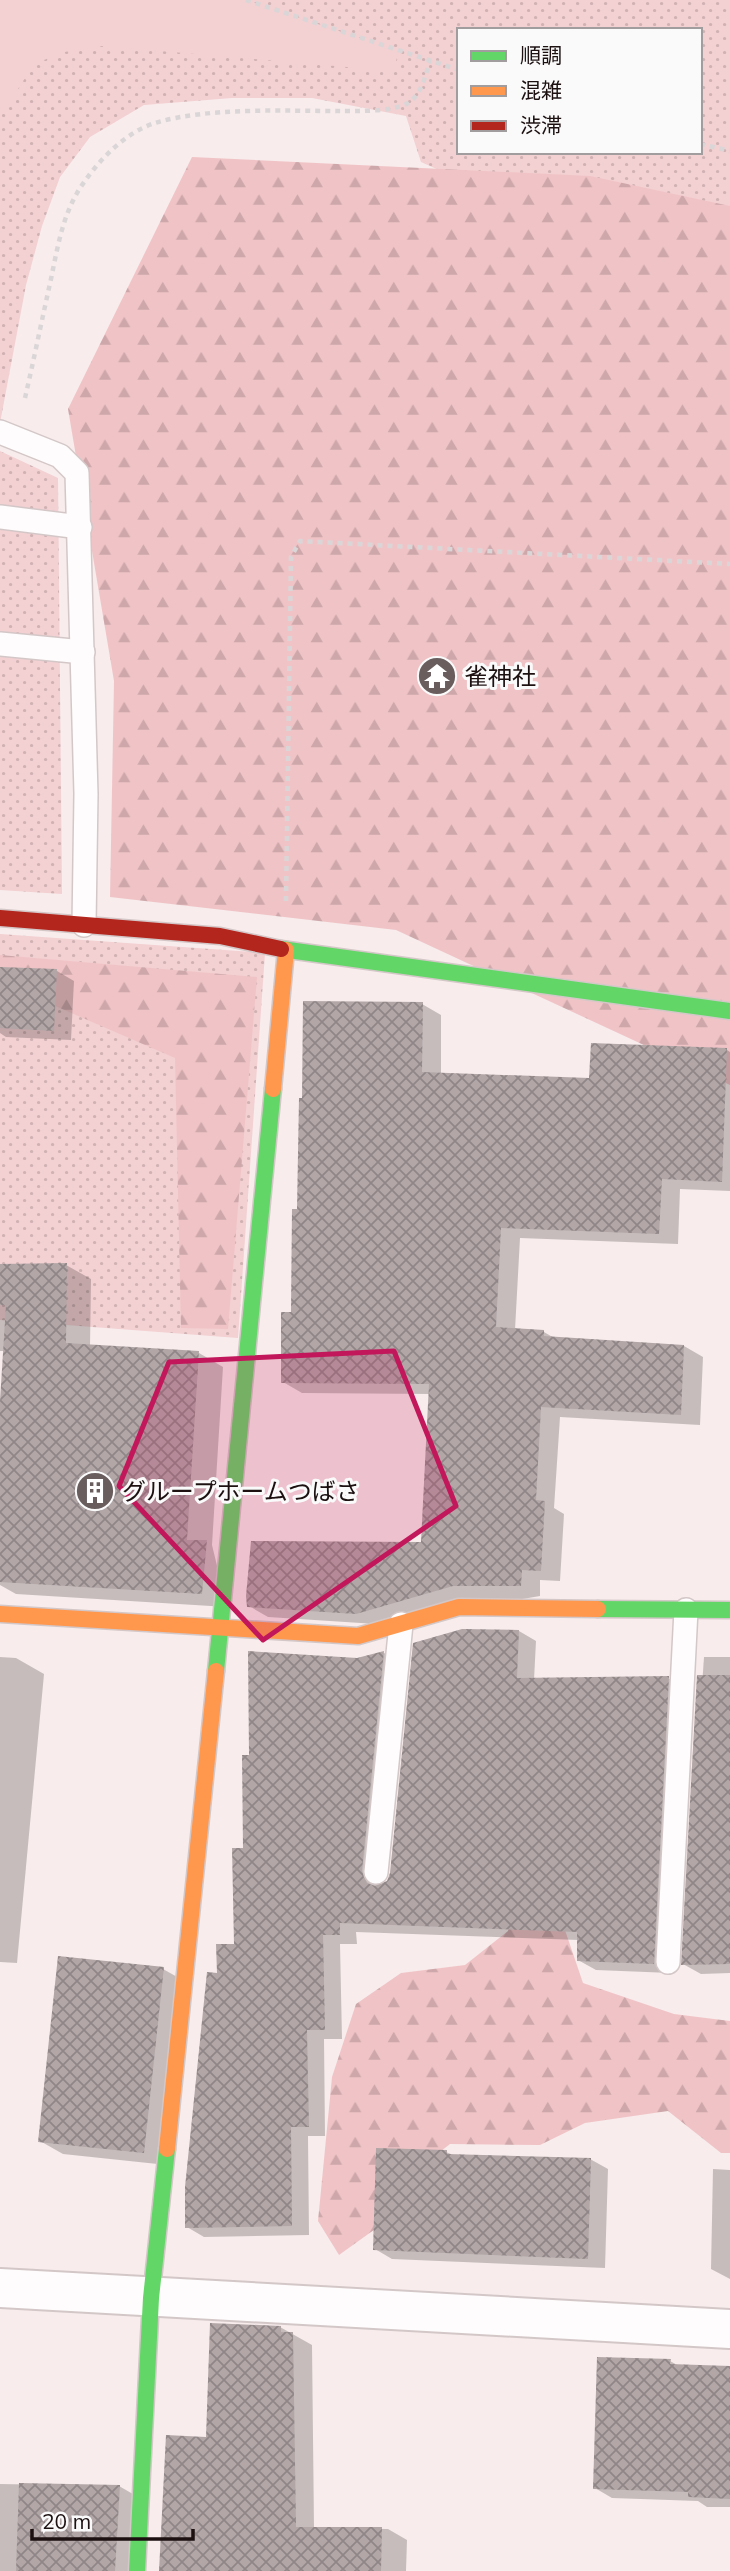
<svg xmlns="http://www.w3.org/2000/svg" width="730" height="2571" font-family="Mulish,'Noto Sans JP',sans-serif">
  <style>
    .grass { fill: url(#grass-dots); fill-rule: evenodd }
    .forest { fill: url(#forest-firs) }
    .park { fill: #f3d0d2 }
    .shadow { fill: #0003 }
    .building { fill: url(#building-cross-hatch) }
    .lines { fill: none; stroke-linecap: round; stroke-linejoin: round }
    .lane-casing { stroke: #d4c7c8; stroke-width: 26 }
    .street-casing { stroke: #d4c7c8; stroke-width: 42 }
    .fast-casing { stroke: #d4c7c8; stroke-width: 19 }
    .slow-casing { stroke: #d4c7c8; stroke-width: 19 }
    .jam-casing { stroke: #d4c7c8; stroke-width: 19 }
    .path { stroke: #dad6d7; stroke-width: 4.5; stroke-dasharray: 5 5; stroke-linecap: butt }
    .lane { stroke: #fefcfc; stroke-width: 23 }
    .street { stroke: #fefcfc; stroke-width: 38 }
    .fast { stroke: #63d668; stroke-width: 16 }
    .slow { stroke: #ff974d; stroke-width: 16 }
    .jam { stroke: #b3261e; stroke-width: 16 }
    .marked { fill: #c2185b; fill-opacity: 0.2; stroke: #c2185b; stroke-width: 5; stroke-linejoin: round }
    .labels { text-anchor: middle; dominant-baseline: central; stroke-width: 6; stroke-linejoin: round; paint-order: stroke }
    .poi-label { font-size: 24px; fill: #1c1011; stroke: #fafafa; text-anchor: start }
  </style>
  <defs>
    <pattern id="grass-dots" width="8" height="8" patternUnits="userSpaceOnUse" patternTransform="scale(1.75)"><rect width="8" height="8" fill="#f3d0d2"/><path d="M2 2h.1M6 6h.1" fill="none" stroke="#d0b2b3" stroke-width="1.8" stroke-linecap="round"/></pattern>
    <pattern id="forest-firs" width="22" height="20" patternUnits="userSpaceOnUse" patternTransform="scale(1.75)"><rect width="22" height="20" fill="#f0c4c7"/><path d="M5 1l3.5 6h-7zM16 11l3.5 6h-7z" fill="#cda7aa"/></pattern>
    <pattern id="building-cross-hatch" width="8" height="8" patternUnits="userSpaceOnUse" patternTransform="scale(1.75)"><rect width="8" height="8" fill="#b2a6a7"/><path d="M0 0l8 8M0 8l8-8" fill="none" stroke="#908687"/></pattern>
  </defs>
  <rect width="100%" height="100%" fill="#f8ecec"/>
  <!-- grass -->
  <g class="grass">
    <path d="M0,0H730V227L459,179L421,162L406,116L312,98H232L144,105L90,137L60,177L42,226L26,285L0,423ZM459,30H700V152H459Z"/>
    <polygon points="0,451 58,478 62,894 0,890"/>
    <polygon points="0,934 265,953 238,1338 0,1320"/>
  </g>
  <!-- forest -->
  <g class="forest">
    <polygon points="192,157 590,176 730,206 730,1085 396,930 110,897 114,681 68,409"/>
    <polygon points="0,955 257,977 228,1329 181,1328 175,1058 0,982"/>
    <polygon points="530,1854 551,1889 583,1983 674,2014 730,2021 730,2153 721,2153 668,2111 585,2123 540,2145 450,2144 417,2170 378,2227 339,2255 318,2221 332,2077 356,2004 401,1973 465,1965 508,1931"/>
  </g>
  <!-- park -->
  <polygon class="park" points="0,0 246,0 399,51 393,71 102,46 64,52 34,64 0,117"/>
  <!-- shadow -->
  <g class="shadow">
    <polygon points="0,968 57,971 74,981 71,1040 6,1037 0,1033"/>
    <polygon points="422,1004 441,1015 441,1074 591,1080 727,1050 730,1052 730,1191 680,1189 678,1244 520,1238 515,1330 544,1332 556,1339 684,1346 703,1357 700,1425 560,1417 554,1508 564,1514 560,1581 540,1580 540,1596 376,1624 268,1617 249,1606 423,1544 430,1394 302,1393 283,1382 293,1314 299,1211"/>
    <polygon points="0,1265 66,1265 91,1279 90,1347 199,1353 223,1367 212,1545 227,1607 16,1594 0,1585 0,1430 5,1351 0,1351"/>
    <polygon points="519,1631 536,1641 534,1680 668,1678 685,1688 671,1973 596,1970 578,1960 579,1940 356,1932 357,1944 340,1944 342,2039 324,2039 325,2136 308,2136 309,2235 204,2237 187,2227 219,1975 236,1945 251,1757 357,1660 384,1653 401,1663 379,1882 381,1887 388,1882"/>
    <polygon points="0,1657 16,1658 44,1674 17,1963 0,1962"/>
    <polygon points="704,1657 730,1657 730,1973 701,1974 683,1964"/>
    <polygon points="163,1969 186,1982 167,2165 63,2154 40,2141"/>
    <polygon points="446,2152 453,2155 590,2159 608,2169 605,2268 392,2259 375,2249"/>
    <polygon points="713,2169 730,2170 730,2279 711,2269"/>
    <polygon points="280,2327 312,2345 314,2528 388,2529 407,2540 406,2571 161,2571 208,2439"/>
    <polygon points="670,2361 679,2366 730,2368 730,2507 707,2507 698,2501 612,2498 595,2488"/>
    <polygon points="0,2484 119,2486 138,2497 134,2571 0,2571"/>
  </g>
  <!-- building -->
  <g class="building">
    <polygon points="0,967 57,969 54,1031 0,1028"/>
    <polygon points="303,1001 423,1002 422,1072 589,1078 591,1043 727,1048 722,1182 662,1179 659,1234 501,1228 496,1327 544,1330 544,1336 684,1345 681,1415 541,1407 536,1500 545,1501 541,1571 522,1570 521,1586 453,1586 356,1614 247,1607 246,1596 251,1541 421,1542 429,1384 281,1383 281,1312 291,1312 292,1209 297,1209 299,1098 302,1098"/>
    <polygon points="67,1263 66,1343 199,1351 187,1540 207,1540 202,1594 0,1582 0,1401 6,1305 0,1305 0,1264"/>
    <polygon points="462,1629 519,1630 517,1678 669,1676 654,1964 577,1961 577,1932 340,1923 340,1935 323,1935 325,2030 307,2030 309,2127 291,2127 292,2226 185,2228 185,2187 207,1972 217,1973 216,1944 234,1944 232,1848 243,1848 242,1755 249,1755 248,1651 357,1658 384,1651 362,1871 367,1883 375,1886 387,1881 390,1873 413,1643"/>
    <polygon points="697,1675 730,1675 730,1964 681,1965"/>
    <polygon points="58,1956 164,1967 144,2153 38,2142"/>
    <polygon points="376,2148 447,2150 447,2154 591,2158 588,2259 373,2250"/>
    <polygon points="210,2323 281,2326 281,2332 293,2332 296,2527 382,2527 381,2571 159,2571 166,2435 206,2437"/>
    <polygon points="597,2357 671,2359 670,2364 730,2366 730,2499 688,2497 688,2492 593,2489"/>
    <polygon points="19,2483 120,2485 115,2571 16,2571"/>
  </g>
  <g class="lines">
    <!-- lane casing -->
    <g class="lane-casing">
      <g id="lane">
        <polyline points="0,432 60,456 77,473 86,794 84,925"/>
        <polyline points="0,517 80,527"/>
        <polyline points="0,644 83,652"/>
        <polyline points="376,1872 401,1624"/>
        <polyline points="668,1962 686,1610"/>
      </g>
    </g>
    <!-- street casing -->
    <g class="street-casing">
      <polyline id="street" points="0,2288 730,2329"/>
    </g>
    <!-- fast casing -->
    <g class="fast-casing">
      <g id="fast">
        <polyline points="281,949 730,1011"/>
        <polyline points="598,1609 730,1610"/>
        <polyline points="216,1671 273,1089"/>
        <polyline points="137,2571 151,2298 167,2149"/>
      </g>
    </g>
    <!-- slow casing -->
    <g class="slow-casing">
      <g id="slow">
        <polyline points="273,1089 286,950"/>
        <polyline points="0,1614 358,1636 459,1607 598,1609"/>
        <polyline points="167,2149 216,1671"/>
      </g>
    </g>
    <!-- jam casing -->
    <g class="jam-casing">
      <polyline id="jam" points="0,918 220,936 281,949"/>
    </g>
    <!-- path -->
    <g class="path">
      <polyline points="246,0 459,70"/>
      <polyline points="700,144 730,151"/>
      <path d="M25,398C34,359 42,319 51,279C57,250 62,219 77,193C94,165 123,133 155,123C208,107 284,111 340,111C358,111 393,112 408,103C422,94 425,76 430,61"/>
      <polyline points="286,901 291,557 300,541 730,564"/>
    </g>
    <!-- lane -->
    <use href="#lane" class="lane"/>
    <!-- street -->
    <use href="#street" class="street"/>
    <!-- fast -->
    <use href="#fast" class="fast"/>
    <!-- slow -->
    <use href="#slow" class="slow"/>
    <!-- jam -->
    <use href="#jam" class="jam"/>
  </g>
  <!-- marked area -->
  <path class="marked" d="M394,1351L456,1506L263,1640L119,1486L169,1362Z"/>
  <!-- icons -->
  <defs>
    <g id="temple-disc" transform="scale(2.0125)"><circle r="9.5" fill="#695d5e" stroke="#fafafa"/><path d="M0-6L5-2H3V0L6.5 2.5H4V6H1.5V3h-3V6H-4V2.5H-6.5L-3 0V-2H-5Z" fill="#fff"/></g>
    <g id="building-disc" transform="scale(2.0125)"><circle r="9.5" fill="#695d5e" stroke="#fafafa"/><path d="M-4-6H4V6H1V3H-1V6H-4ZM-2.5-4.3h1.7v1.8h-1.7ZM.8-4.3h1.7v1.8H.8ZM-2.5-1h1.7V.8h-1.7ZM.8-1h1.7V.8H.8Z" fill="#fff"/></g>
  </defs>
  <g fill-rule="evenodd">
    <use href="#temple-disc" x="437" y="676"/>
    <use href="#building-disc" x="95" y="1491"/>
  </g>
  <g class="labels">
    <!-- poi labels -->
    <g class="poi-label">
      <text x="464" y="676">雀神社</text>
      <text x="122" y="1491">グループホームつばさ</text>
    </g>
  </g>
  <!-- legend -->
  <rect x="457" y="28" width="245" height="126" fill="#fafafa" stroke="#a19c9d" stroke-width="2"/>
  <rect x="471" y="51" width="35" height="10" fill="#63d668" stroke="#a19c9d" stroke-width="2"/>
  <text x="520" y="63" font-size="21" fill="#1c1011">順調</text>
  <rect x="471" y="86" width="35" height="10" fill="#ff974d" stroke="#a19c9d" stroke-width="2"/>
  <text x="520" y="98" font-size="21" fill="#1c1011">混雑</text>
  <rect x="471" y="121" width="35" height="10" fill="#b3261e" stroke="#a19c9d" stroke-width="2"/>
  <text x="520" y="133" font-size="21" fill="#1c1011">渋滞</text>
  <!-- scale -->
  <path d="M32 2529v10h161v-10" fill="none" stroke="#1c1011" stroke-width="3.5"/>
  <text x="42" y="2529" font-size="21" fill="#1c1011" stroke="#fafafa" stroke-width="5" paint-order="stroke">20 m</text>
</svg>
